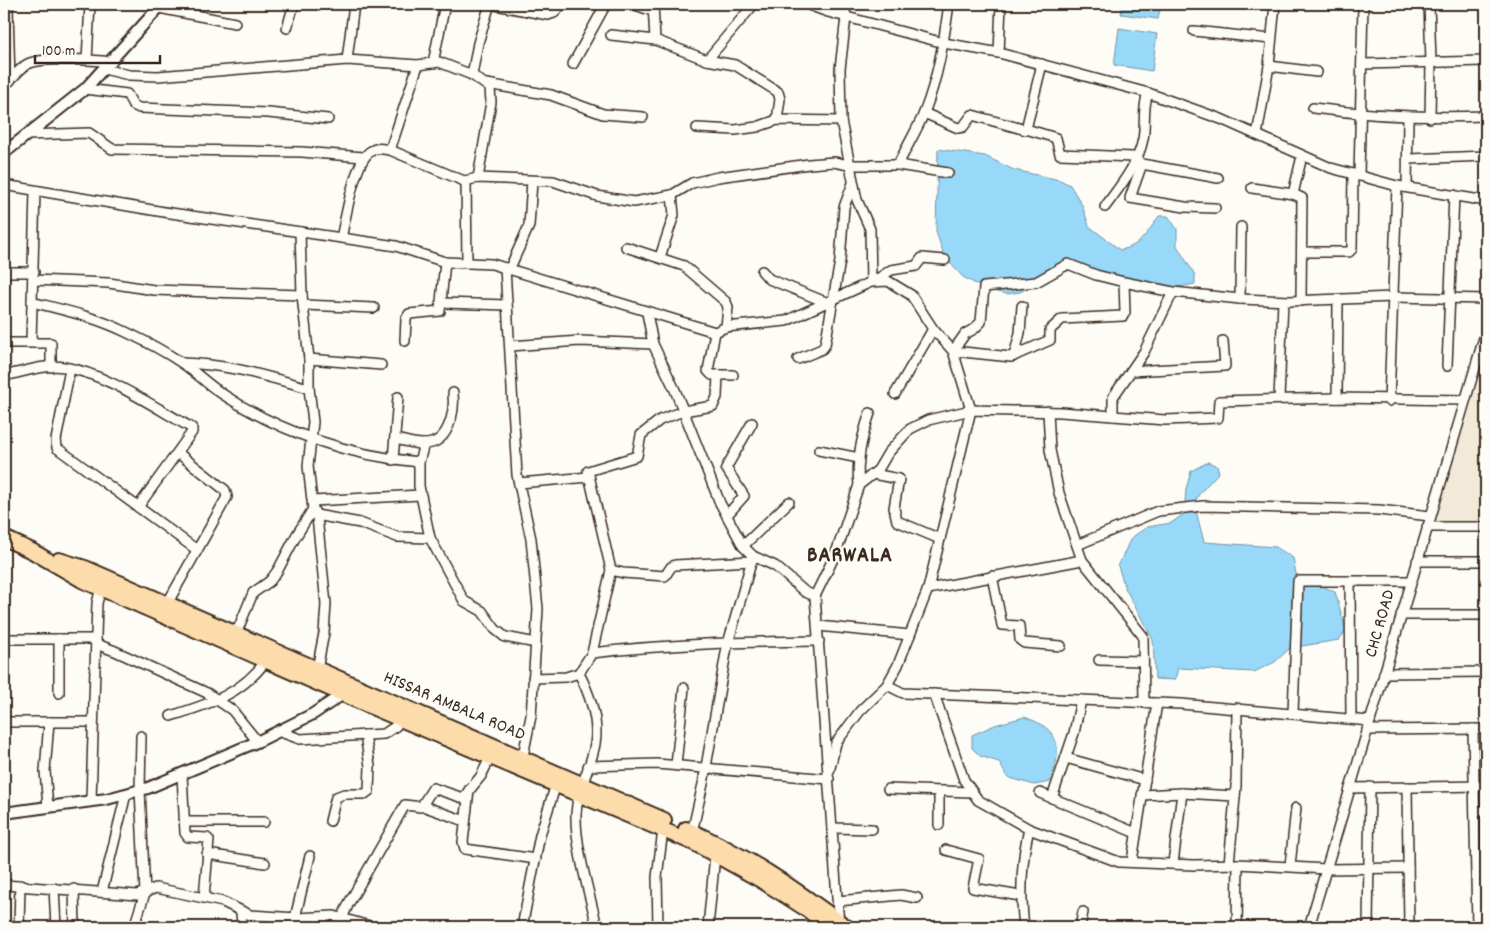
<svg xmlns="http://www.w3.org/2000/svg" width="1490" height="931" font-family="Dekko,sans-serif">
  <style>
    .built { fill: #f2e9d8 }
    .water { fill: #98d9fa; stroke: #7393a2 }
    .lines { fill: none; stroke-linecap: round; stroke-linejoin: round }
    .minor-casing { stroke: #3b2a1e; stroke-width: 12 }
    .tertiary-casing { stroke: #3b2a1e; stroke-width: 14 }
    .primary-casing { stroke: #3b2a1e; stroke-width: 18 }
    .minor { stroke: #fdfcf7; stroke-width: 9 }
    .tertiary { stroke: #fdfcf7; stroke-width: 10 }
    .primary { stroke: #fddcac; stroke-width: 14 }
    .labels { text-anchor: middle; dominant-baseline: central; stroke-width: 4.5; stroke-linejoin: round; paint-order: stroke }
    .street-label { font-size: 18px; fill: #3b2a1e; stroke: #fdfcf7 }
    .district-label { font-size: 22px; font-weight: bold; letter-spacing: 1px; fill: #3b2a1e; stroke: #fdfcf7 }
  </style>
  <rect width="100%" height="100%" fill="#fdfcf7"/>
  <filter id="ink" filterUnits="userSpaceOnUse"><feTurbulence type="fractalNoise" baseFrequency=".02" numOctaves="2"/><feDisplacementMap in="SourceGraphic" scale="10" xChannelSelector="R" yChannelSelector="G"/><feConvolveMatrix kernelMatrix="1 2 1 2 8 2 1 2 1" color-interpolation-filters="sRGB"/></filter>
  <g filter="url(#ink)">
    <!-- built -->
    <polygon class="built" points="1485,361 1486,523 1433,523"/>
    <!-- water -->
    <g class="water">
      <polygon points="1123,4 1161,4 1158,19 1121,14"/>
      <polygon points="1119,28 1157,34 1152,71 1114,65"/>
      <path d="M938,149L985,156L1014,170L1060,180L1070,185L1082,205L1089,226L1120,250C1141,246 1147,233 1159,216H1168L1177,229V246L1195,275V284L1173,288L1071,270L1053,275L1020,292L1007,294L987,290L963,277L945,258L936,232Z"/>
      <polygon points="1208,462 1217,466 1219,472 1200,493 1194,503 1204,542 1276,547 1293,558 1296,574 1335,592 1346,630 1339,640 1290,648 1275,662 1254,672 1178,668 1175,680 1155,679 1153,640 1125,588 1118,566 1131,538 1147,527 1171,523 1184,514 1186,489 1191,471"/>
      <path d="M1024,717C1061,729 1063,748 1050,782L1034,785L1007,777L999,762L980,756L972,748V735L995,725Z"/>
    </g>
    <g class="lines">
      <!-- minor casing -->
      <g class="minor-casing">
        <g id="minor">
          <polyline points="5,4 8,8 10,81"/>
          <polyline points="490,4 548,15 554,13 563,4"/>
          <polyline points="632,4 653,11"/>
          <polyline points="653,4 655,40"/>
          <polyline points="806,4 828,12 944,43 999,53 1148,93 1221,119 1331,168 1397,186 1486,201"/>
          <polyline points="844,4 846,17 840,69 841,121 857,200 870,229 871,282"/>
          <polyline points="1429,4 1431,62 1430,118"/>
          <polyline points="159,8 235,23"/>
          <polyline points="287,28 294,4"/>
          <polyline points="1194,31 1271,39"/>
          <polyline points="611,35 655,40 707,60 735,65 778,92 780,99 777,120"/>
          <polyline points="999,53 1001,4"/>
          <polyline points="87,60 90,4"/>
          <polyline points="347,60 354,4"/>
          <polyline points="707,60 754,4"/>
          <polyline points="433,63 445,4"/>
          <polyline points="573,64 606,4"/>
          <polyline points="1042,64 1026,129 1056,138 1060,154 1133,157 1142,164 1218,178"/>
          <polyline points="1363,64 1486,61"/>
          <polyline points="1269,66 1317,72"/>
          <polyline points="104,69 129,75 158,76 347,60 418,65 439,62 472,75 490,88 491,102 478,178"/>
          <polyline points="472,75 478,43 490,4"/>
          <polyline points="487,84 551,95 603,114 643,117"/>
          <path d="M4,85C14,79 19,67 30,63C46,57 94,60 112,62"/>
          <polyline points="85,89 127,94 133,105 139,108 268,113 328,119"/>
          <path d="M1313,108C1371,116 1428,118 1486,116"/>
          <polyline points="924,113 958,128 963,127 972,115 1026,130"/>
          <polyline points="697,128 735,130 757,127 777,120 841,121"/>
          <polyline points="27,135 89,133 112,149 302,152 363,157"/>
          <polyline points="1257,135 1269,66 1275,4"/>
          <polyline points="390,150 418,65"/>
          <polyline points="1409,159 1486,156"/>
          <polyline points="1142,164 1130,198 1185,207 1215,208"/>
          <path d="M898,165C906,148 917,130 924,113C938,78 944,40 949,4"/>
          <polyline points="1359,176 1363,4"/>
          <polyline points="466,181 467,263"/>
          <polyline points="4,185 164,212 396,246 445,262 492,264 715,332 726,327 786,321 871,282 888,281 911,295 933,329 953,351 971,410 928,589 898,665 887,685 860,711 836,743 829,772"/>
          <polyline points="1407,187 1408,117"/>
          <polyline points="1252,188 1293,194 1302,198 1301,301"/>
          <polyline points="1293,194 1302,156"/>
          <path d="M1105,207C1120,186 1138,165 1143,139C1146,124 1142,108 1148,93"/>
          <polyline points="300,232 302,295 309,359 309,388 313,422 308,466 313,509 317,517 326,604 324,633 317,669"/>
          <path d="M341,238C346,218 354,161 371,151C377,147 383,149 390,150L464,181L478,178L553,181L597,196L634,202L672,195L692,183L718,177L809,164L834,162L849,165H898L948,173"/>
          <polyline points="626,247 684,266 726,302 728,307 726,327"/>
          <polyline points="1303,252 1349,252 1352,249 1353,174"/>
          <polyline points="660,257 674,215 672,195"/>
          <polyline points="505,268 517,475 531,539 538,609 531,716 522,761"/>
          <polyline points="509,270 529,226 532,181"/>
          <polyline points="762,271 769,279 828,303"/>
          <polyline points="4,272 34,272"/>
          <polyline points="33,280 109,283 154,290 302,295"/>
          <polyline points="876,280 891,270 916,266 922,258 945,260"/>
          <polyline points="1124,282 1125,312 1123,316 1062,319 1050,330 1050,340 1011,357 953,351 965,334 974,329 981,322 984,287 1036,282 1068,264 1096,275 1124,282 1173,292 1240,299 1290,301 1394,297 1486,299"/>
          <polyline points="1240,299 1241,227"/>
          <path d="M32,302C63,310 96,317 126,332C145,341 164,351 182,363C197,373 209,386 224,395C281,433 351,456 419,462"/>
          <polyline points="443,303 507,305"/>
          <polyline points="304,305 374,308"/>
          <polyline points="647,313 653,344 675,390 720,503 743,546 753,556 775,566 805,592 815,596"/>
          <polyline points="715,332 708,371 712,375 733,375"/>
          <polyline points="405,341 406,319 409,314 440,311 445,262"/>
          <polyline points="31,342 35,191"/>
          <polyline points="4,343 51,343 51,367"/>
          <polyline points="510,346 580,341 653,344"/>
          <polyline points="1014,356 1020,333 1022,306"/>
          <polyline points="309,359 381,365"/>
          <polyline points="798,359 822,349 825,345 840,261 844,207 853,183"/>
          <path d="M182,363C228,364 265,376 309,388"/>
          <polyline points="1447,366 1454,195"/>
          <polyline points="70,369 56,440 57,448 197,550"/>
          <polyline points="1131,371 1225,366 1223,341"/>
          <path d="M4,376C23,372 45,364 64,367C107,374 154,407 192,428V432L138,507"/>
          <polyline points="895,394 933,329"/>
          <polyline points="1337,398 1338,301"/>
          <polyline points="1279,399 1283,301"/>
          <polyline points="1389,401 1397,186"/>
          <polyline points="1048,411 1050,450 1059,493 1082,560 1143,636 1144,703"/>
          <polyline points="1113,416 1113,397 1144,352 1173,292"/>
          <path d="M396,439C405,441 414,444 423,444C449,445 455,412 453,393"/>
          <polyline points="424,444 419,462 419,486 430,538 464,601 482,611 495,629 505,637 536,643"/>
          <polyline points="819,450 859,458"/>
          <polyline points="393,460 398,397"/>
          <polyline points="873,474 899,479 894,508 897,521 940,539"/>
          <polyline points="519,483 589,477"/>
          <path d="M859,485C856,460 862,437 870,413"/>
          <polyline points="313,501 420,495"/>
          <polyline points="316,515 360,523 397,537 430,538"/>
          <polyline points="727,515 744,496 726,468 752,423"/>
          <polyline points="1427,527 1486,527"/>
          <polyline points="1077,545 1158,511 1203,506 1379,510 1430,516"/>
          <polyline points="743,546 789,502"/>
          <polyline points="1417,561 1486,561"/>
          <polyline points="611,570 623,573 665,576 671,567 675,565 752,561"/>
          <polyline points="992,576 1002,625 1019,626 1020,640 1024,643 1061,646"/>
          <polyline points="1350,581 1351,719"/>
          <polyline points="928,589 1082,560"/>
          <polyline points="167,604 227,497 225,490 178,453"/>
          <polyline points="1401,615 1486,615"/>
          <polyline points="818,626 910,635"/>
          <polyline points="236,634 253,593 270,581 278,570 296,536 313,509"/>
          <polyline points="4,639 96,639"/>
          <polyline points="96,644 115,651 207,693 232,710 257,741"/>
          <polyline points="592,653 611,570 588,471 637,456 641,435 660,420 683,411 713,406 717,397 718,375"/>
          <polyline points="1099,660 1143,661"/>
          <path d="M579,673C589,693 599,721 595,744C591,768 577,789 576,814C575,847 590,895 597,927"/>
          <polyline points="1384,673 1486,672"/>
          <path d="M533,678L566,677L579,673L592,653C668,644 743,642 819,641"/>
          <polyline points="887,685 903,693 1181,704 1370,721"/>
          <polyline points="59,693 59,639"/>
          <polyline points="934,694 964,780 978,800 1029,829 1119,862 1194,865 1238,864 1326,869 1408,868"/>
          <polyline points="1293,713 1298,581 1411,581"/>
          <path d="M171,716C209,704 243,694 267,659"/>
          <polyline points="4,722 93,722"/>
          <polyline points="1473,729 1477,927"/>
          <polyline points="1367,730 1486,729"/>
          <polyline points="278,731 300,739 384,734 396,726 400,718"/>
          <polyline points="1066,758 1145,780"/>
          <polyline points="676,765 684,688"/>
          <polyline points="588,766 657,764 829,779"/>
          <polyline points="182,774 185,833 188,837 207,838 209,840 204,898"/>
          <polyline points="1407,787 1409,927"/>
          <polyline points="1350,788 1486,786"/>
          <polyline points="888,789 971,792"/>
          <polyline points="469,790 463,842 465,849 536,859"/>
          <polyline points="939,792 939,825"/>
          <polyline points="1040,793 1136,833"/>
          <polyline points="1142,795 1182,793 1235,796"/>
          <polyline points="1052,798 1074,733 1081,700"/>
          <polyline points="91,801 97,603 101,588"/>
          <polyline points="423,806 465,821"/>
          <polyline points="48,807 45,771 49,722"/>
          <polyline points="1475,811 1486,811"/>
          <polyline points="330,821 336,797 344,794 365,794 369,791 370,766 365,735"/>
          <polyline points="184,822 264,822"/>
          <polyline points="832,828 872,829"/>
          <polyline points="691,837 703,784 727,647 753,556"/>
          <polyline points="946,850 979,859 973,888 1020,896"/>
          <polyline points="207,854 265,863"/>
          <polyline points="1132,861 1157,703"/>
          <polyline points="1173,863 1182,793"/>
          <polyline points="1229,864 1236,786 1237,708"/>
          <polyline points="1290,866 1296,808"/>
          <polyline points="4,885 137,895 156,888 223,902 250,915 297,918 334,916 373,927"/>
          <polyline points="54,888 56,927"/>
          <polyline points="74,889 75,927"/>
          <polyline points="102,892 126,794"/>
          <polyline points="838,901 901,895 917,898"/>
          <polyline points="241,912 242,927"/>
          <polyline points="295,918 310,856"/>
          <polyline points="839,925 815,596 836,553 859,485 878,470 888,453 910,429 928,420 971,410 1061,412 1165,420 1218,418 1219,401 1337,398 1465,400"/>
          <polyline points="19,927 20,885"/>
          <polyline points="134,927 145,893 140,790 141,736"/>
          <polyline points="338,927 349,903 405,805 421,807 433,788 463,798 481,776 492,754"/>
          <polyline points="522,927 540,835 557,781"/>
          <polyline points="658,927 657,877 663,830"/>
          <polyline points="708,927 715,855"/>
          <path d="M1024,927C1020,893 1021,862 1029,829"/>
          <polyline points="1080,927 1083,912"/>
          <polyline points="1237,927 1238,864"/>
          <polyline points="1309,927 1486,331"/>
          <polyline points="1368,927 1370,787"/>
        </g>
      </g>
      <!-- tertiary casing -->
      <g class="tertiary-casing">
        <g id="tertiary">
          <polyline points="4,153 85,89 162,4"/>
          <polyline points="4,813 107,799 148,788 259,741 313,714 346,692"/>
        </g>
      </g>
      <!-- primary casing -->
      <g class="primary-casing">
        <g id="primary">
          <polyline points="4,538 32,551 82,580 379,710 694,843 764,882 808,910 829,927"/>
          <polyline points="59,560 85,568 664,820"/>
          <path d="M686,829C745,855 795,888 846,927"/>
        </g>
      </g>
      <!-- minor -->
      <use href="#minor" class="minor"/>
      <!-- tertiary -->
      <use href="#tertiary" class="tertiary"/>
      <!-- primary -->
      <use href="#primary" class="primary"/>
    </g>
  </g>
  <g class="labels">
    <!-- street labels -->
    <g class="street-label">
      <text transform="translate(1381 624) rotate(-74)">CHC ROAD</text>
      <text transform="translate(454 707) rotate(23)">HISSAR AMBALA ROAD</text>
    </g>
    <!-- district labels -->
    <g class="district-label">
      <text x="850" y="556">BARWALA</text>
    </g>
  </g>
  <!-- margin -->
  <rect width="1490" height="931" fill="none" stroke="#fdfcf7" stroke-width="20"/>
  <rect x="10" y="10" width="1470" height="911" fill="none" stroke="#3b2a1e" stroke-width="2" filter="url(#ink)"/>
  <!-- scale -->
  <path d="M35 55v8h125v-8" fill="none" stroke="#3b2a1e" stroke-width="2.5"/>
  <text x="42" y="55" font-size="15" fill="#3b2a1e" stroke="#fdfcf7" stroke-width="4" paint-order="stroke">100 m</text>
</svg>
